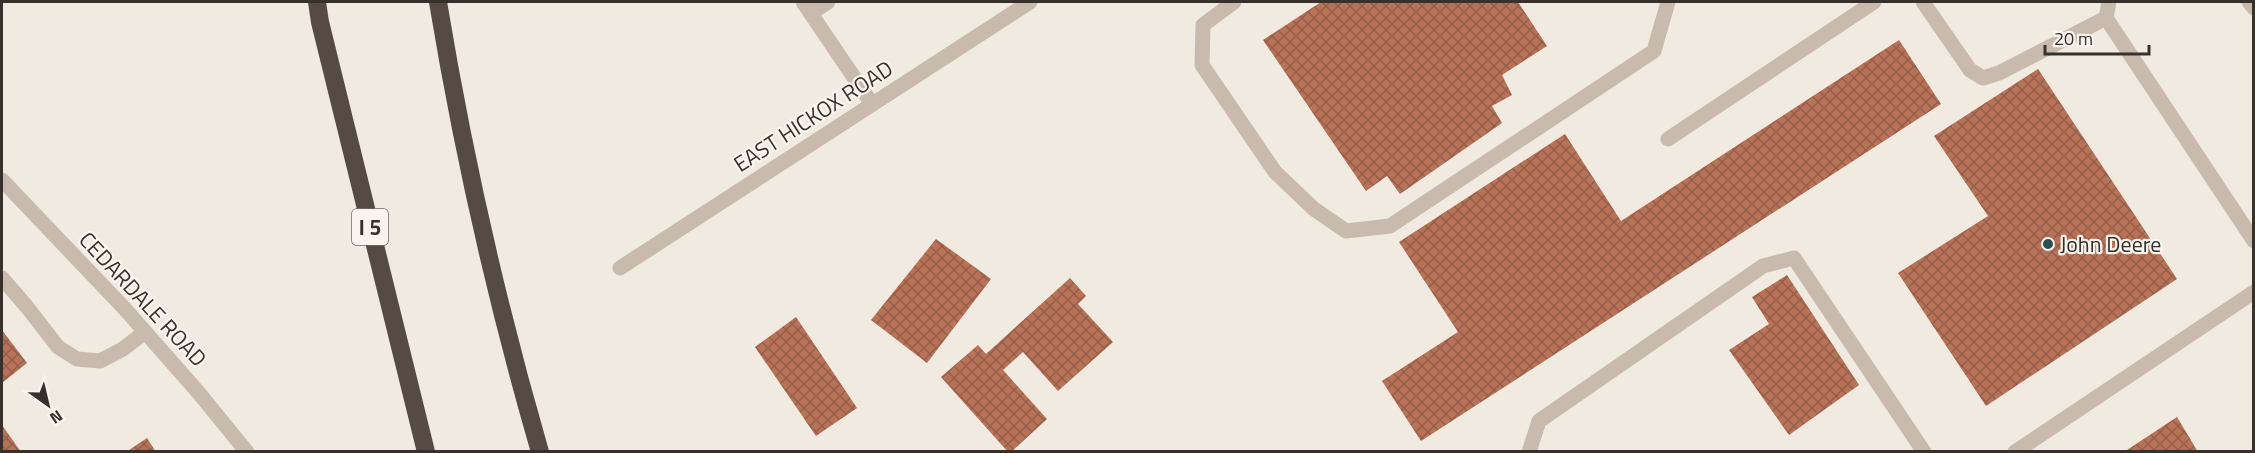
<svg xmlns="http://www.w3.org/2000/svg" width="2255" height="453" font-family="'Titillium Web',sans-serif">
  <style>
    .building { fill: url(#building-cross-hatch) }
    .lines { fill: none; stroke-linecap: round; stroke-linejoin: round }
    .minor { stroke: #c8bbae; stroke-width: 15 }
    .highway { stroke: #574a44; stroke-width: 18 }
    .poi-dot { fill: #265054; stroke: #f9f4ed; stroke-width: 2 }
    .labels { text-anchor: middle; dominant-baseline: central; stroke-width: 4.5; stroke-linejoin: round; paint-order: stroke }
    .shield { fill: #f9f4ed; stroke: #716b65; stroke-width: 1.5 }
    .shield-label { font-size: 21px; font-weight: bold; fill: #37302b }
    .street-label { font-size: 22px; fill: #37302b; stroke: #f9f4ed }
    .poi-label { font-size: 22px; fill: #37302b; stroke: #f9f4ed; text-anchor: start }
  </style>
  <defs>
    <pattern id="building-cross-hatch" width="8" height="8" patternUnits="userSpaceOnUse" patternTransform="scale(1.5)"><rect width="8" height="8" fill="#b87258"/><path d="M0 0l8 8M0 8l8-8" fill="none" stroke="#965e49"/></pattern>
  </defs>
  <rect width="100%" height="100%" fill="#f1eae1"/>
  <!-- building -->
  <g class="building">
    <polygon points="1321,2 1518,2 1547,46 1502,75 1512,95 1492,106 1502,123 1400,194 1387,176 1366,191 1263,40"/>
    <polygon points="1899,40 1941,104 1421,441 1382,381 1458,332 1399,242 1565,134 1621,221"/>
    <polygon points="2038,69 2177,279 1986,406 1898,273 1988,216 1934,136"/>
    <polygon points="936,239 991,279 927,363 871,320"/>
    <polygon points="1787,275 1859,385 1789,435 1729,350 1769,324 1752,297"/>
    <polygon points="1070,278 1086,296 1078,304 1113,342 1058,391 1023,352 1003,370 1047,419 1011,452 1008,452 941,377 978,345 986,354"/>
    <polygon points="796,317 857,408 816,436 755,347"/>
    <polygon points="2,330 27,363 2,383"/>
    <polygon points="2177,417 2198,452 2124,452"/>
    <polygon points="2,425 21,452 2,452"/>
    <polygon points="147,438 156,452 126,452"/>
  </g>
  <g class="lines">
    <!-- minor -->
    <g class="minor">
      <polyline points="803,2 872,104"/>
      <polyline points="1234,2 1203,25 1202,65 1275,172 1314,209 1346,231 1390,226 1654,51 1668,2"/>
      <polyline points="1923,2 1970,70 1983,78 1999,73 2106,18"/>
      <polyline points="2109,2 2106,18 2254,241"/>
      <polyline points="2249,2 2254,8"/>
      <polyline points="811,13 828,2"/>
      <polyline points="1668,139 1874,2"/>
      <polyline points="2,180 125,309 198,392 247,452"/>
      <polyline points="620,268 1030,2"/>
      <polyline points="2,278 27,307 58,347 77,359 100,361 123,349 145,332"/>
      <polyline points="1529,452 1539,421 1763,266 1794,258 1924,452"/>
      <polyline points="2015,452 2254,292"/>
    </g>
    <!-- highway -->
    <g class="highway">
      <polyline points="317,2 320,22 426,452"/>
      <path d="M438,2C463,153 497,304 540,452"/>
    </g>
  </g>
  <!-- markers -->
  <circle class="poi-dot" cx="2048" cy="244" r="6"/>
  <g class="labels">
    <!-- shield labels -->
    <rect class="shield" x="352" y="209" width="36" height="36" rx="4.5"/>
    <g class="shield-label">
      <text x="370" y="227">I 5</text>
    </g>
    <!-- street labels -->
    <g class="street-label">
      <text transform="translate(813 116) rotate(-33)">EAST HICKOX ROAD</text>
      <text transform="translate(143 299) rotate(47)">CEDARDALE ROAD</text>
    </g>
    <!-- poi labels -->
    <g class="poi-label">
      <text x="2060" y="244">John Deere</text>
    </g>
  </g>
  <!-- border -->
  <rect width="2255" height="453" fill="none" stroke="#37302b" stroke-width="6"/>
  <!-- north arrow -->
  <g transform="translate(48 405) rotate(146)" stroke="#f9f4ed" stroke-width="4.5" paint-order="stroke">
  <path d="M0-4.5L10 22L0 15L-10 22Z" fill="#37302b"/>
  <text y="-9" font-size="16" font-weight="bold" text-anchor="middle" fill="#37302b">N</text>
  </g>
  <!-- scale -->
  <path d="M2045 45v9h104v-9" fill="none" stroke="#37302b" stroke-width="3"/>
  <text x="2054" y="45" font-size="18" fill="#37302b" stroke="#f9f4ed" stroke-width="4.5" paint-order="stroke">20 m</text>
</svg>
